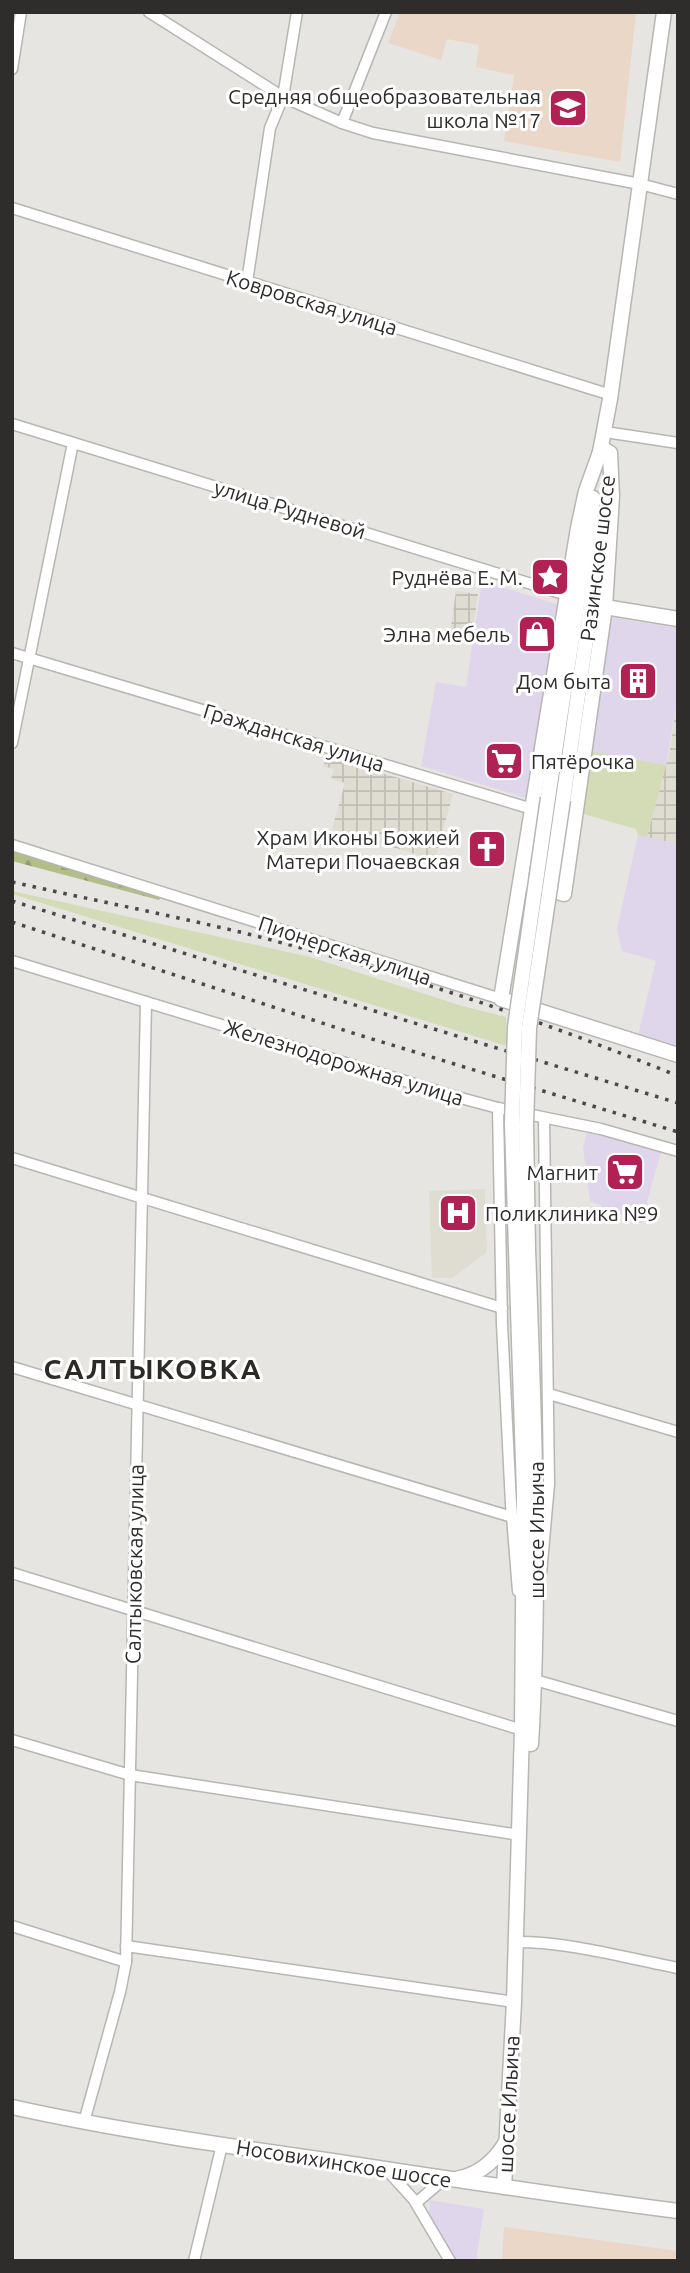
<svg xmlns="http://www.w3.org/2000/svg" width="690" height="2273" font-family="Ubuntu,sans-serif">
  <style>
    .commercial { fill: #dfd6ec }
    .industrial { fill: url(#industrial-grid) }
    .education { fill: #ebd7c8 }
    .built { fill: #dfddd1 }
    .grass { fill: #d3dcb7 }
    .forest { fill: url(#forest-firs) }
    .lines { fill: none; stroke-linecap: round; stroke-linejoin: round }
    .street-casing { stroke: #b7b6b2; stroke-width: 13 }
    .secondary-casing { stroke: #b7b6b2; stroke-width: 17 }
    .street { stroke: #fff; stroke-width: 10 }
    .secondary { stroke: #fff; stroke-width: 14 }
    .rail { stroke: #4a4947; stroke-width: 3.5; stroke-dasharray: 3.5 7; stroke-linecap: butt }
    .secondary-bridge-casing { stroke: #b7b6b2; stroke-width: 17; stroke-linecap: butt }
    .secondary-bridge { stroke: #fff; stroke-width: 14 }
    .labels { text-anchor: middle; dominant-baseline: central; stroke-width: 6; stroke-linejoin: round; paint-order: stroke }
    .poi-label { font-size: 21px; fill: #2e2d2c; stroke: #fff; text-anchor: end }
    .street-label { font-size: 21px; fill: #2e2d2c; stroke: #fff }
    .district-label { font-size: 28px; font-weight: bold; letter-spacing: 2px; fill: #2b2a27; stroke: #fff }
  </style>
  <defs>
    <pattern id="industrial-grid" width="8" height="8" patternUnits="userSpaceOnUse" patternTransform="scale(1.75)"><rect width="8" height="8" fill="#dfddd1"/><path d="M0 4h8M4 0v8" fill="none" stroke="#c0beb4"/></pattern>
    <pattern id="forest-firs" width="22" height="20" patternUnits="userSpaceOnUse" patternTransform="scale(1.75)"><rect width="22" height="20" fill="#b1be88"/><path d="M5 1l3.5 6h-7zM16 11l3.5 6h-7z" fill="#909b6f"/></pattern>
  </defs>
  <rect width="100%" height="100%" fill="#e6e5e1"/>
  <!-- commercial -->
  <g class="commercial">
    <polygon points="482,581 559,605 530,799 421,766 436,682 466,687"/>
    <polygon points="608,617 678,628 678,694 666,765 589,751"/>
    <polygon points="638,835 678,844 678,1049 638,1035 656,961 622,951 617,929"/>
    <polygon points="587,1131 662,1149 641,1223 590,1201 583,1148"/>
    <polygon points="430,2200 484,2209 476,2261 457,2261 429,2219"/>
  </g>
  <!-- industrial -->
  <g class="industrial">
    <polygon points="456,591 478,594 472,636 450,633"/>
    <polygon points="678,694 678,844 647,837 670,749"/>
    <polygon points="327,757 453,794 435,860 332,829 345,783 331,779 334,769 323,766"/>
  </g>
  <!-- education -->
  <g class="education">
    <polygon points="400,12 636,12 620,162 504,141 514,75 476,67 479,45 447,39 441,60 388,43"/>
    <polygon points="504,2227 678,2251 678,2261 502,2261"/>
  </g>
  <!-- built -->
  <polygon class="built" points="485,1189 487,1252 452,1278 432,1278 429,1191"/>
  <!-- grass -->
  <g class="grass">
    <polygon points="589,751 666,765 647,837 638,835 636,829 580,813"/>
    <polygon points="12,891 310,957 462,1006 506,1017 507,1046 12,894"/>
  </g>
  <!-- forest -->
  <polygon class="forest" points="12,850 162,896 159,900 12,861"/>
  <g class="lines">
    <!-- street casing -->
    <g class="street-casing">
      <g id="street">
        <polyline points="149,12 283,97 342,123 373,133 640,184 678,194"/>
        <polyline points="12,69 21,12"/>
        <polyline points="342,123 386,12"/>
        <polyline points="12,208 611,395"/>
        <polyline points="247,282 270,128 283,97 297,12"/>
        <polyline points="12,424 567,595"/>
        <polyline points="612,433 678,443"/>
        <polyline points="12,653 539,811"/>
        <polyline points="12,743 73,443"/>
        <polyline points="12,845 501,999"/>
        <polyline points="12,961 457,1097 498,1108 601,1129 678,1151"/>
        <polyline points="498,1108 502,1324 511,1504 518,1591"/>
        <polyline points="12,1158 502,1308"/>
        <polyline points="12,1367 512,1517"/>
        <polyline points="549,1394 678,1432"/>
        <polyline points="12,1573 522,1730"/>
        <polyline points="541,1574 549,1484 544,1118"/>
        <polyline points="535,1680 678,1721"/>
        <polyline points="12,1740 130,1775 520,1835"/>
        <polyline points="12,1926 126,1962"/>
        <path d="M517,1942C571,1942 625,1958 678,1968"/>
        <polyline points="126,1946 514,2002"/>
        <polyline points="84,2122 120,1992 126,1962 146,1002"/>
        <polyline points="386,2169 414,2200 450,2261"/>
        <polyline points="416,2203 445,2178"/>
        <polyline points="194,2261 222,2145"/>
      </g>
    </g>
    <!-- secondary casing -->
    <g class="secondary-casing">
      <g id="secondary">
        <polyline points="599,457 610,399 664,12"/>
        <polyline points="605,607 678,619"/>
        <polyline points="548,798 593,498"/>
        <polyline points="563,800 602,528"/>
        <polyline points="521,880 564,894 605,607 612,496 610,453 605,450 600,452 586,491 578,528 501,999 678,1055"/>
        <path d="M528,1249C534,1414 541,1579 531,1744"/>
        <path d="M12,2107C116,2130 221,2145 326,2160C443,2178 560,2196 678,2211"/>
        <path d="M456,2179C478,2175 495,2161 506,2142"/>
        <polyline points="504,2187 514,2002 522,1730 524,1492 516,1249"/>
      </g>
    </g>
    <!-- street -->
    <use href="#street" class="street"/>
    <!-- secondary -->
    <use href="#secondary" class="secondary"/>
    <!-- rail -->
    <g class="rail">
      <path d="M12,882C88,899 164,914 240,932C389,969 536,1018 678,1076"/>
      <polyline points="12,901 678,1103"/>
      <polyline points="12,922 359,1035 678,1132"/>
    </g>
    <!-- secondary-bridge casing -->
    <g class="secondary-bridge-casing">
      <g id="secondary-bridge">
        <polyline points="516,1249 512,1124 515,1027 548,798"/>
        <polyline points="528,1249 526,1125 529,1028 563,800"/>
      </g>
    </g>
    <!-- secondary-bridge -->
    <use href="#secondary-bridge" class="secondary-bridge"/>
  </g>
  <!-- icons -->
  <defs>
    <g id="school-square" transform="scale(2.0125)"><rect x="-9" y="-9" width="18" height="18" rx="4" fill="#b12154" stroke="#fff"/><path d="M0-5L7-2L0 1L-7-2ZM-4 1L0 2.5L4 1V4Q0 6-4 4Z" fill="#fff"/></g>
    <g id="sight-square" transform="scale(2.0125)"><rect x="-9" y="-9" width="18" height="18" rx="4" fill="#b12154" stroke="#fff"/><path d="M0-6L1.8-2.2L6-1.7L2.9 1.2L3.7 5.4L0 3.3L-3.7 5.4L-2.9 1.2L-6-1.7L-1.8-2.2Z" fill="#fff"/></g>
    <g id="shop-square" transform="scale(2.0125)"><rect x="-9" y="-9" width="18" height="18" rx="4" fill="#b12154" stroke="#fff"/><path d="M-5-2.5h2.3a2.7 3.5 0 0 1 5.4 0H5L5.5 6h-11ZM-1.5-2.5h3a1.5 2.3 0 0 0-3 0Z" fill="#fff"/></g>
    <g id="building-square" transform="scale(2.0125)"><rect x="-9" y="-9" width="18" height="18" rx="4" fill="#b12154" stroke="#fff"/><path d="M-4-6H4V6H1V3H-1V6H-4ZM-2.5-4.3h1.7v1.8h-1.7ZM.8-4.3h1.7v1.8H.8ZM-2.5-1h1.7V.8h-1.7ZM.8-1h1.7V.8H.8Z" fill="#fff"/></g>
    <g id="supermarket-square" transform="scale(2.0125)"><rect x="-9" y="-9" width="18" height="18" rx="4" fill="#b12154" stroke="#fff"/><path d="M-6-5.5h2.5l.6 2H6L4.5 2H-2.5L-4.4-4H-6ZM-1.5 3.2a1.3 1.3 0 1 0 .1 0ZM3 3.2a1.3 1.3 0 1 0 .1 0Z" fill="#fff"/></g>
    <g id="church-square" transform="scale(2.0125)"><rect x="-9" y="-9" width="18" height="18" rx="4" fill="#b12154" stroke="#fff"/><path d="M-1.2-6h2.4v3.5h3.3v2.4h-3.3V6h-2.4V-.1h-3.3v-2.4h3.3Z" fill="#fff"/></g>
    <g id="hospital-square" transform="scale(2.0125)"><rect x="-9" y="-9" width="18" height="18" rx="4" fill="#b12154" stroke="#fff"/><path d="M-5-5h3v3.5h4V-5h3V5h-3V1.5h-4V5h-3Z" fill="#fff"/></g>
  </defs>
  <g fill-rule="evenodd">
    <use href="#school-square" x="568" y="108"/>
    <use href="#sight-square" x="550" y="577"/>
    <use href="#shop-square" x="537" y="634"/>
    <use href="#building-square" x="638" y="681"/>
    <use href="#supermarket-square" x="504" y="761"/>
    <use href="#church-square" x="487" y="849"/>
    <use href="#supermarket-square" x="625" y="1172"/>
    <use href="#hospital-square" x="458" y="1213"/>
  </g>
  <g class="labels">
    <!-- poi labels -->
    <g class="poi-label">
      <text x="541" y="96">Средняя общеобразовательная<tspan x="541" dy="24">школа №17</tspan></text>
      <text x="523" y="577">Руднёва Е. М.</text>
      <text x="510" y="634">Элна мебель</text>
      <text x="611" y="681">Дом быта</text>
      <text x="531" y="761" text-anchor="start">Пятёрочка</text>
      <text x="460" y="837">Храм Иконы Божией<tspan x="460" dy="24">Матери Почаевская</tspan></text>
      <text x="598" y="1172">Магнит</text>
      <text x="485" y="1213" text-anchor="start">Поликлиника №9</text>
    </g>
    <!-- street labels -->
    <g class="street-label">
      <text transform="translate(312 302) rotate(17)">Ковровская улица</text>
      <text transform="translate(290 509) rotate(17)">улица Рудневой</text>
      <text transform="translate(597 558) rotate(-83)">Разинское шоссе</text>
      <text transform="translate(294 737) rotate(17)">Гражданская улица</text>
      <text transform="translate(345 950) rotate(18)">Пионерская улица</text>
      <text transform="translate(344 1062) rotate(17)">Железнодорожная улица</text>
      <text transform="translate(536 1530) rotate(-90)">шоссе Ильича</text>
      <text transform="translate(134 1564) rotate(-89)">Салтыковская улица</text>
      <text transform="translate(508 2104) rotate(-87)">шоссе Ильича</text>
      <text transform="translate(344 2163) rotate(9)">Носовихинское шоссе</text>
    </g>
    <!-- district labels -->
    <g class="district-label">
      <text x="153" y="1368">САЛТЫКОВКА</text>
    </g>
  </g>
  <!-- border -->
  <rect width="690" height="2273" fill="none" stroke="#2e2d2c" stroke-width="28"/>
</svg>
